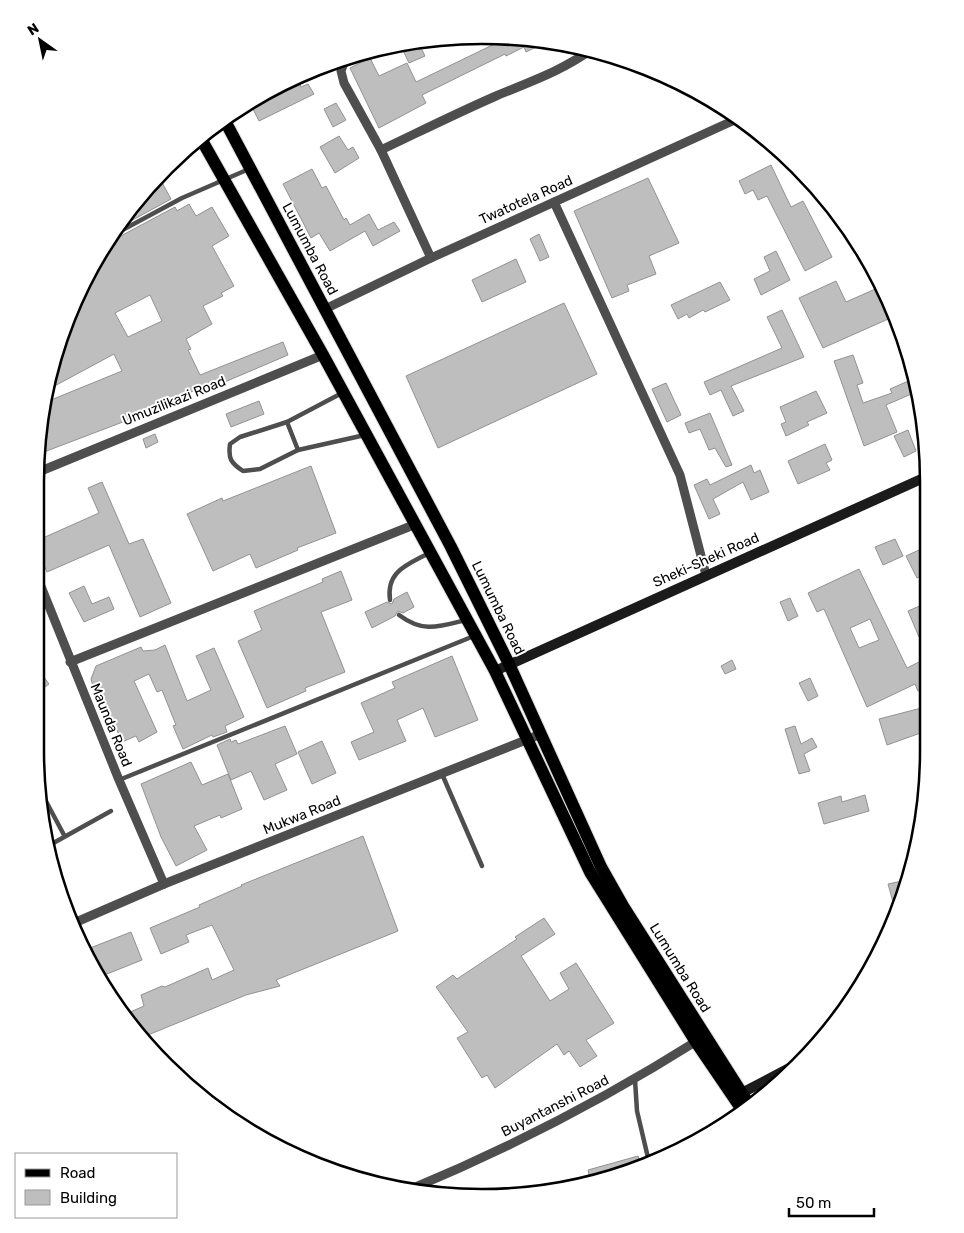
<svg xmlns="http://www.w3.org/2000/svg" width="964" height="1233" font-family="Rubik,sans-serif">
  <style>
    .building { fill: #bebebe; stroke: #929292; fill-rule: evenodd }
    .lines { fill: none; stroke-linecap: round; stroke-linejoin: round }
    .primary-casing { stroke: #dbdbdb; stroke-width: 14 }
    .lane { stroke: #4e4e4e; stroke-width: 4.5 }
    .street { stroke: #4e4e4e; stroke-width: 9 }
    .secondary { stroke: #1b1b1b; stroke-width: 10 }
    .primary { stroke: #000; stroke-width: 12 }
    .labels { text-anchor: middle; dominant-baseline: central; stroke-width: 4; stroke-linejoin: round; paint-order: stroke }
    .street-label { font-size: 14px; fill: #000; stroke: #fff }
    .rim { fill: none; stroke: #000; stroke-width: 2.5 }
  </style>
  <rect width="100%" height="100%" fill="#fff"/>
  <!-- building -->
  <g class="building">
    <polygon points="511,36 537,40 533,42 536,47 526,52 524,47 506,56 505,54 422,95 426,103 379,128 350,68 370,58 379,76 407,63 416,82"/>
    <polygon points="417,40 425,56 409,63 400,44"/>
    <polygon points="298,80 301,87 308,84 314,94 259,121 249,101 266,91 268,95"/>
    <polygon points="336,103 346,120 333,127 324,109"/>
    <polygon points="339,136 348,150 353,147 359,158 335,173 320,147"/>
    <polygon points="771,165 791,207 803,201 832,257 805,271 767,196 758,200 753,190 745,194 739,181"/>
    <polygon points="312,169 322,188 326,186 344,220 346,218 350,225 369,214 378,230 394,222 400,231 373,246 365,231 330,251 319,233 311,238 283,184"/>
    <polygon points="159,177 171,199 118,228 128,210"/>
    <polygon points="648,178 679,243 649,256 656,274 627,285 629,291 612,298 574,211"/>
    <path d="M189,204L196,216L212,207L229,236L212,246L234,286L221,293L223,296L203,306L212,324L186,339L191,349L188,350L200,375L283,342L288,355L220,384L218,380L128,420L36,455L46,402L122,371L114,354L49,389L59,338L113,237L117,238L175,207L177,211ZM150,295L162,321L128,337L115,313Z"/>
    <polygon points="539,234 549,257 540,261 530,239"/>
    <polygon points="776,251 790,280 761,295 754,279 770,271 764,257"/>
    <polygon points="516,259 526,282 482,302 472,280"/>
    <polygon points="836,281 846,302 882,286 895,316 823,348 799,298"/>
    <polygon points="720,282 730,300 705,312 703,310 689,318 687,314 678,319 671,305"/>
    <polygon points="564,303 597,374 438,448 406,376"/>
    <polygon points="782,310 804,357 731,386 744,411 733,416 721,390 710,395 704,382 782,348 767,317"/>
    <polygon points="853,355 863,383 857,385 863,403 892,393 890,389 913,379 916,392 886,405 897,432 864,446 834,361"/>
    <polygon points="666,383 681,415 667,422 652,389"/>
    <polygon points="816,391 827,413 807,422 809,425 786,436 781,424 786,422 780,407"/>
    <polygon points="259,401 264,414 231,427 226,414"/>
    <polygon points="710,413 732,465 726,467 715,448 709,450 700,429 689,433 685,423"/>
    <polygon points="908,430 916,451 904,457 894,436"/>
    <polygon points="155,434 158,442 146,448 143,439"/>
    <polygon points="825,444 832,460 826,463 830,470 798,484 788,461"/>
    <polygon points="751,465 754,473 760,470 769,492 751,500 743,482 713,499 720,514 709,519 694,485 707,479 710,485"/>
    <polygon points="311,466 336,533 297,548 298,550 256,568 250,554 213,571 187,514 222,498 223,501"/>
    <polygon points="102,482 129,544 143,539 171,603 140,617 109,545 47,572 36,546 36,541 99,513 88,488"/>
    <polygon points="895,539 903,556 883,565 875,547"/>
    <polygon points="919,550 928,572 917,578 906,556"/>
    <path d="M859,569L907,668L929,657V686L918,691L915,684L867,707L824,609L817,612L808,593ZM870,619L879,640L859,648L850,628Z"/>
    <polygon points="341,571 352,600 321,612 345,672 305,688 306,691 267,708 238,641 262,630 254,611 323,582 322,579"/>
    <polygon points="84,586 92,604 109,597 114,609 84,622 69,593"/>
    <polygon points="407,592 414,607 403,613 398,611 395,616 372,628 365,612 387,602 392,604 394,599"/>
    <polygon points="790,598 798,616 788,621 780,602"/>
    <polygon points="929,602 929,632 919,637 908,611"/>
    <polygon points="165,645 187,701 211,690 196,656 214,648 244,717 225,726 227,732 213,737 212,735 183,749 173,726 176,725 162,690 157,692 149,674 134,681 157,732 139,742 136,736 122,742 104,701 101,702 93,686 91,679 96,666 141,647 143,651 155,650"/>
    <polygon points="452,656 478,720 435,737 423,708 397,720 406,741 359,760 351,742 374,732 361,703 395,688 392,682"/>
    <polygon points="732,660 736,669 725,674 721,666"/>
    <polygon points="35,665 49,684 35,694"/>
    <polygon points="810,678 818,696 808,701 799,683"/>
    <polygon points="929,706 929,730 887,745 879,719"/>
    <polygon points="285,726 297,754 275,764 287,790 264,800 251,771 231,780 217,745 230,739 231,742 236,740 238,744"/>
    <polygon points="795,726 801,744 812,738 817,747 804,754 810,771 799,774 785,729"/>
    <polygon points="322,741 336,773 312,784 298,752"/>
    <polygon points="191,762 202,785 228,774 242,809 221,818 220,815 194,826 207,850 176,866 161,837 141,784"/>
    <polygon points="865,795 869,811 824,824 818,803 841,796 842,802"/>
    <polygon points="363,836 398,931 276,980 280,986 246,995 143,1037 132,1023 128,1013 144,1006 141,995 162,986 165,987 208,968 212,980 234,970 212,925 186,935 189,942 161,954 150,928 200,907 199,905 242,886 241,885"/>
    <polygon points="902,881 904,891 897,916 888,884"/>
    <polygon points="544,918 555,934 521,956 550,1001 569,989 560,973 576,963 614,1023 586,1040 597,1056 580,1067 569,1051 564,1055 557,1044 495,1088 487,1075 482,1078 457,1038 468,1032 436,987 453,975 457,979 517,939 515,937"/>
    <polygon points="131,932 142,960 97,978 85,950"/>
    <polygon points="638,1156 641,1165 591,1184 588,1170"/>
  </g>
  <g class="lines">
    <!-- primary casing -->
    <g class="primary-casing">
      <g id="primary">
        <polyline points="224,119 451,547 509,664 601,867 623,906 750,1106"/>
        <polyline points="200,137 323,355 495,671 590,872 696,1042 743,1111"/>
      </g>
    </g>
    <!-- lane -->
    <g class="lane">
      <polyline points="115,234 182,198 249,169"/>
      <polyline points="342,393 287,422 298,450 365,435"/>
      <path d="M287,422L240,437L230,444C228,459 231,463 243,471L260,469L298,450"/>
      <path d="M390,600C386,571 407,565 429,553"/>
      <path d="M399,615C423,633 438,627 466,620"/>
      <polyline points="442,774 482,866"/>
      <polyline points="119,780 474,636"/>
      <polyline points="40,790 64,835"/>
      <polyline points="48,846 111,811"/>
      <polyline points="635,1080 637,1111 649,1162"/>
    </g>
    <!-- street -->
    <g class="street">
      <polyline points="352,55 345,60 341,71 344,83 381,150 431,258"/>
      <path d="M381,150C419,132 457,113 496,96C529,82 562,71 592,49"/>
      <polyline points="554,202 680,475 706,575"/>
      <polyline points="325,309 431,258 739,118"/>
      <polyline points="36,473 323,355"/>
      <polyline points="36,574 119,780 164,884"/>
      <polyline points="70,662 416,524"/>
      <polyline points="74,923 164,884 541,734"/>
      <path d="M411,1189C512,1147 608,1097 700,1039"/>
    </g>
    <!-- secondary -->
    <g class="secondary">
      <polyline points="495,671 928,476"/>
      <polyline points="736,1096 797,1064"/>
    </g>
    <!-- primary -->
    <use href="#primary" class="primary"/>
  </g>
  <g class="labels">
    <!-- street labels -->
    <g class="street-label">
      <text transform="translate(526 200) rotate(-24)">Twatotela Road</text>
      <text transform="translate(310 249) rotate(62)">Lumumba Road</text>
      <text transform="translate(174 401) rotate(-22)">Umuzilikazi Road</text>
      <text transform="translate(706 560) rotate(-24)">Sheki-Sheki Road</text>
      <text transform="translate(498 608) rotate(64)">Lumumba Road</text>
      <text transform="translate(111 725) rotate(68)">Maunda Road</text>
      <text transform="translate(302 815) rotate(-22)">Mukwa Road</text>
      <text transform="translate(680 968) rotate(58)">Lumumba Road</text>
      <text transform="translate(555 1106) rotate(-27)">Buyantanshi Road</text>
    </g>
  </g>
  <!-- crop -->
  <path d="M0 0H964V1233H0ZM482 44H482A438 438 0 0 1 920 482V751A438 438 0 0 1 482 1189H482A438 438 0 0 1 44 751V482A438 438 0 0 1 482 44Z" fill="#fff" fill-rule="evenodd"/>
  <path class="rim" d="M482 44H482A438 438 0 0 1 920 482V751A438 438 0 0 1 482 1189H482A438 438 0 0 1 44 751V482A438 438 0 0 1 482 44Z"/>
  <!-- legend -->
  <rect x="15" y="1153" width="162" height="65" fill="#ffffff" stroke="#999999"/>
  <rect x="25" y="1169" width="25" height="8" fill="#000000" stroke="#999999"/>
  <text x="60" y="1178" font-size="15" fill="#000000">Road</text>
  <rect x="25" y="1190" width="25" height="15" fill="#bebebe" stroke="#999999"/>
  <text x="60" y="1203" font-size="15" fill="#000000">Building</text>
  <!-- north arrow -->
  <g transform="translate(40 40) rotate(327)" stroke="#ffffff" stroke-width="4" paint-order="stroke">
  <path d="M0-4L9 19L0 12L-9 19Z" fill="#000000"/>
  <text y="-8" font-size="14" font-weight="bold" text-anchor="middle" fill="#000000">N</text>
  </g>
  <!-- scale -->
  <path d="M789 1208v8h85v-8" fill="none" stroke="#000000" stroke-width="2.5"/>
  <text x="796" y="1208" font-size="15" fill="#000000" stroke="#ffffff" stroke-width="4" paint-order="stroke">50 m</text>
</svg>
